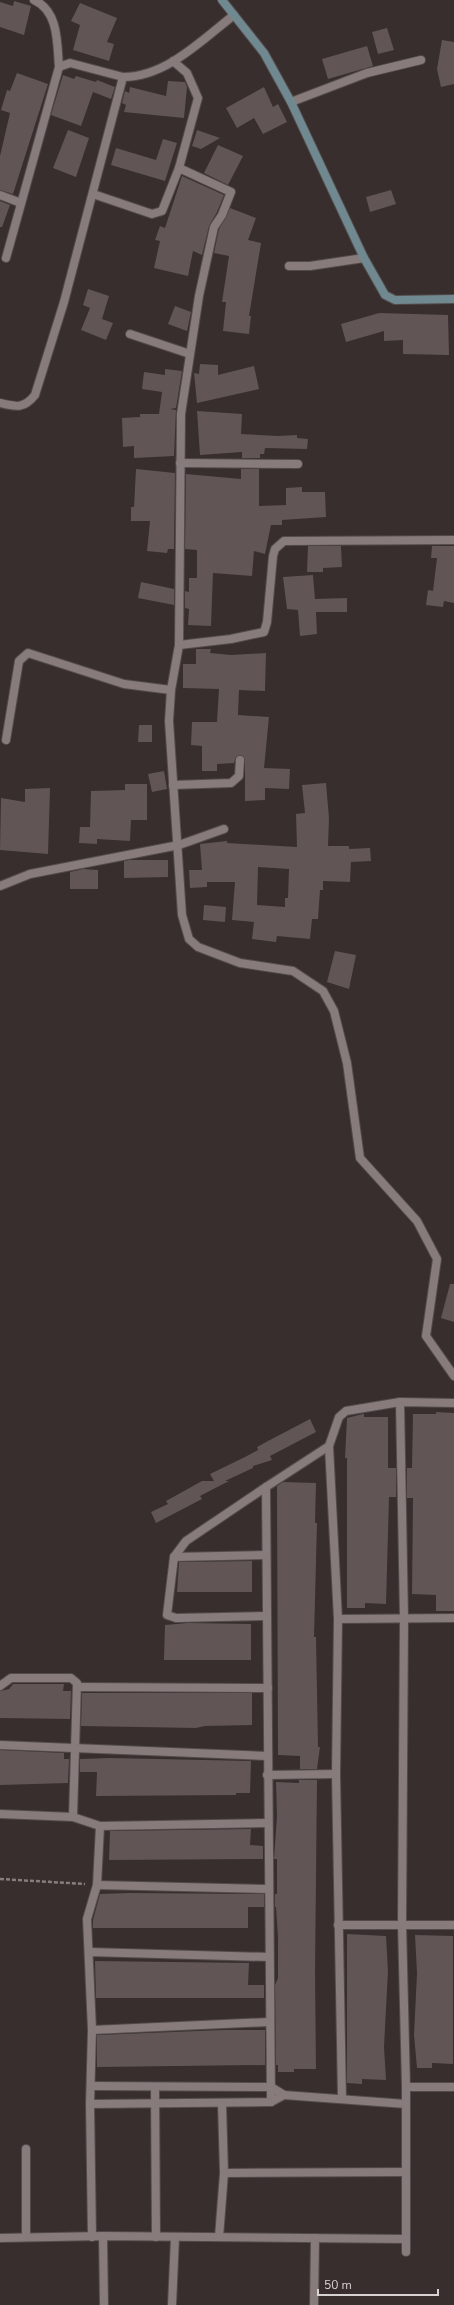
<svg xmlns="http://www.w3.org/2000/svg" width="454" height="2305" font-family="'Nunito Sans',sans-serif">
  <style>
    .building { fill: #615556; fill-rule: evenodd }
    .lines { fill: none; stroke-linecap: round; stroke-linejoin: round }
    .street-casing { stroke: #534b4b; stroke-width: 10 }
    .secondary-casing { stroke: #534b4b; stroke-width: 10 }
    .path { stroke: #877e7e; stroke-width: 2.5; stroke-dasharray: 4 2; stroke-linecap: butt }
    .street { stroke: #887b7c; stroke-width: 8 }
    .secondary { stroke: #708990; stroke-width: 8 }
  </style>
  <rect width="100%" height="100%" fill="#382e2e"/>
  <!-- building -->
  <g class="building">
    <polygon points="14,1 31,6 24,35 0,27 0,2 13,6"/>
    <polygon points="80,3 117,18 107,42 114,44 109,61 73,50 80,25 71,21"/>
    <polygon points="387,28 394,50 378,54 372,32"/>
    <polygon points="442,40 454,42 454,84 441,87 437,69"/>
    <polygon points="367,46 373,66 328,79 322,59"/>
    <polygon points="17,73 48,84 13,194 0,190 0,156 10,113 1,110 7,90 10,91"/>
    <polygon points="63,75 74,79 76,76 96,82 97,80 115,87 111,99 93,92 81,126 51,115"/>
    <polygon points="168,81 185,82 187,87 184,118 124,112 126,105 122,103 125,91 129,93 130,87 166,96"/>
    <polygon points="264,87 273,107 278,104 287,122 263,134 254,118 237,128 226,108"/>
    <polygon points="68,130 89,138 76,177 53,168"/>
    <polygon points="197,130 220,138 201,149 192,146"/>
    <polygon points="163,139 177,143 165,181 111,165 116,148 156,160"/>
    <polygon points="218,145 243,156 228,185 204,173"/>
    <polygon points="182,176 224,195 217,212 209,226 202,255 193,251 188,276 154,268 160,241 155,240 160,226 165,228"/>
    <polygon points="391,190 396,204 370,212 366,197"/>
    <polygon points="0,201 10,205 2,227 0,227"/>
    <polygon points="230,208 256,218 248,240 261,243 249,316 251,316 249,334 223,331 226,302 222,302 229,256 214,253 219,229"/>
    <polygon points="88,289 109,296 102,319 113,323 106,340 81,330 90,308 83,305"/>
    <polygon points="175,306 191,312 187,331 168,324"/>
    <polygon points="379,313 448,315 449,355 403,354 403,340 384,341 384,331 346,342 341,324"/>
    <polygon points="200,364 218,365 218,375 254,366 259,389 197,403 194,373 199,374"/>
    <polygon points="165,369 182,371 176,408 170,409 176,410 174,456 134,458 134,446 123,447 122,418 140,417 140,414 159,414 162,392 142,389 144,372 165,375"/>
    <polygon points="197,411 242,414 241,434 278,436 297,435 297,438 308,439 307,449 265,448 264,454 260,454 260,458 242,458 242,452 200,455"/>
    <polygon points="136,469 175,473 174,549 168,549 167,553 147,551 150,521 131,521 131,507 134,507"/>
    <polygon points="241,469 259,469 259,506 286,505 286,488 302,487 302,492 325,492 326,517 282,520 282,525 271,525 265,554 254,551 252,576 213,573 211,626 188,625 189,609 185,608 185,591 189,592 189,578 197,578 197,550 185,549 186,474 241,479"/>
    <polygon points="308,546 341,546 342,567 323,568 323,572 307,572"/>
    <polygon points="432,546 454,546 454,603 444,601 443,607 426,605 428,590 433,591 437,558 431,558"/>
    <polygon points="313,575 315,599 347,598 347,612 316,612 317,634 300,636 298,610 287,609 283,577"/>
    <polygon points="141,582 174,589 174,605 138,598"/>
    <polygon points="196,649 211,649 210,653 231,655 266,653 265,691 239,690 238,715 269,717 264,768 290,769 289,789 265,788 265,800 245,801 245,760 241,755 236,757 234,763 217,764 217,771 202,771 202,746 191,745 192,722 217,722 219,689 183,688 183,664 196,664"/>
    <polygon points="139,725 152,725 152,742 138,742"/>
    <polygon points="164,771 167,789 152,792 148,774"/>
    <path d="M326,783L329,818L328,846H349V849L370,848L371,861L351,862L350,882L323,881V890H320L318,919H312L310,939L277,936L276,942L252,939L254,922L232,920L235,882H207V887L190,888L189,870H202L200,844L227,841V843L297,847L296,814L305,813L302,785ZM258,867L289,869L288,898H285V907L257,905Z"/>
    <polygon points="125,784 147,784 147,820 131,820 130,841 97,839 97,844 79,843 80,827 90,827 91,791 125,790"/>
    <polygon points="50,788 48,854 0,850 1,798 25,802 25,789"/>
    <polygon points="129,860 168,860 168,877 124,878 124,861"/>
    <polygon points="83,869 98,870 98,889 70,889 70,872"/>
    <polygon points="204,905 226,907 225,922 203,920"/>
    <polygon points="335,951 356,955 349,989 327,982"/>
    <polygon points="450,1284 454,1284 454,1322 441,1318"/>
    <polygon points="436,1412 454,1413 454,1611 436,1611 436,1595 412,1594 413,1498 407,1498 407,1468 412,1468 413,1414 436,1414"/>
    <polygon points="363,1414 364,1414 364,1417 388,1417 388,1468 396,1468 396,1497 389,1497 386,1604 365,1603 365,1608 347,1608 347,1458 345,1458 347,1418"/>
    <polygon points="310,1419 316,1432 270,1456 272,1460 253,1466 253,1468 225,1481 229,1481 200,1496 202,1499 156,1523 151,1512 168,1504 166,1501 202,1481 214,1481 210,1474 245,1457 258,1450 257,1447 268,1441"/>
    <polygon points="283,1482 316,1483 315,1523 317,1523 314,1637 316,1637 318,1747 320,1747 317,1769 300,1769 300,1756 278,1755 277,1486"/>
    <polygon points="252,1561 252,1592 177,1592 179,1562"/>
    <polygon points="188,1623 251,1624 251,1660 164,1660 165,1625"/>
    <polygon points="13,1684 64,1684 63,1691 71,1691 70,1719 0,1718 0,1691 9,1689"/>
    <polygon points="82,1693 252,1693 252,1725 205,1726 196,1728 81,1726"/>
    <polygon points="0,1750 64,1753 64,1759 69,1759 68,1783 0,1785"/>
    <polygon points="110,1758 251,1761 250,1793 236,1793 236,1795 96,1796 97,1772 80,1772 80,1759"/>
    <polygon points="299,1780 317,1780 315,1973 316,2069 294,2069 294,2072 278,2072 278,2065 276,2065 275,1985 278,1978 278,1937 276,1907 275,1907 275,1894 277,1894 277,1859 274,1859 277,1816 276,1782 299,1783"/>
    <polygon points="251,1829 250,1845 263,1846 263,1859 109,1860 110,1831"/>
    <polygon points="129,1893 264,1894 264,1907 248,1907 248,1928 93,1928 93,1920 100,1894"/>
    <polygon points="347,1934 386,1936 388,1971 384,2047 386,2080 362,2079 362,2084 347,2083"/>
    <polygon points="415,1935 453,1936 453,2064 432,2063 432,2068 417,2068 414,2035 417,1973"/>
    <polygon points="95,1961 249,1963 248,1985 264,1985 264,1998 96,1998"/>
    <polygon points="224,2030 265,2030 265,2065 97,2067 97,2035"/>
  </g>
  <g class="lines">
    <!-- street casing -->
    <g class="street-casing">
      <g id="street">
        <path d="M34,0C59,11 57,44 59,67"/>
        <polyline points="173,61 187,73 198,98 179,168 231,192 222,215 214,227 199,296 181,414 179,645 171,690 169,721 182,915 189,939 198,947 240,963 293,971 323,991 334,1011 347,1063 360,1158 417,1221 437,1259 426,1336 454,1376"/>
        <polyline points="291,102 367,73 421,60"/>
        <polyline points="93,194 152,214 162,211 179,168"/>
        <polyline points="0,195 21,203"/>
        <polyline points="6,258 59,67 70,63 123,77"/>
        <polyline points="289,266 310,266 364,258"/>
        <polyline points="130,334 190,354"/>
        <path d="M0,403C16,407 24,409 35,395L64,302L123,77C166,77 202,40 234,15"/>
        <polyline points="180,463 298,464"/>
        <polyline points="179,645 231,639 264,632 267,622 273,556 275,549 284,541 454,540"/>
        <polyline points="6,740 19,661 28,653 124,684 171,690"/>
        <polyline points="173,785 231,783 239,776 240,760"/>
        <polyline points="0,886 30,874 179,845 224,829"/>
        <polyline points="400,1402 404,1618 402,1924 406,2087 406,2252"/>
        <polyline points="266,1487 186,1541 174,1557 167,1615 176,1618 266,1616"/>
        <polyline points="174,1557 266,1555"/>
        <polyline points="338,1619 454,1618"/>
        <polyline points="0,1686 11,1678 71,1678 77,1683 73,1817 100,1826 97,1885 87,1919 92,2030 90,2104 92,2237"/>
        <polyline points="77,1687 268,1688"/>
        <polyline points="0,1745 268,1756"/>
        <polyline points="267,1775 336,1774"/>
        <polyline points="0,1814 73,1817"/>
        <polyline points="100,1826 267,1823"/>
        <polyline points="97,1885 268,1889"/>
        <polyline points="338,1925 454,1925"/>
        <polyline points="89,1952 269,1957"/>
        <polyline points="92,2030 269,2022"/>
        <polyline points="91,2086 271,2087 284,2095 406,2104"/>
        <polyline points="155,2087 156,2237"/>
        <polyline points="406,2087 454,2087"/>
        <polyline points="342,2099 336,1774 338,1619 329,1446 339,1417 346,1411 400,1402 454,1403"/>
        <path d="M271,2102C268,1897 269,1692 266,1487L329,1446"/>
        <polyline points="90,2104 271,2102 284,2095"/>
        <polyline points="26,2149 26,2237"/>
        <polyline points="224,2173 406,2172"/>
        <polyline points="103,2236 104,2305"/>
        <polyline points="219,2237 224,2173 222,2104"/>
        <polyline points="0,2238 103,2236 405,2239"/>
        <polyline points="172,2305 175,2238"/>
        <polyline points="314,2305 315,2238"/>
      </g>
    </g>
    <!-- secondary casing -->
    <g class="secondary-casing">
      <polyline id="secondary" points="222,0 264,53 291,102 364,258 385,295 395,300 454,299"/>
    </g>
    <!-- path -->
    <polyline class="path" points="0,1879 85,1884"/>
    <!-- street -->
    <use href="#street" class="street"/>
    <!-- secondary -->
    <use href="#secondary" class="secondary"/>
  </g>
  <!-- scale -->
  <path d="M318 2289v6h120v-6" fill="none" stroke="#d9d2d2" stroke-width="2"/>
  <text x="324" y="2289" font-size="12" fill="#d9d2d2" stroke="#382e2e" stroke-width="3" paint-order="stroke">50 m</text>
</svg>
